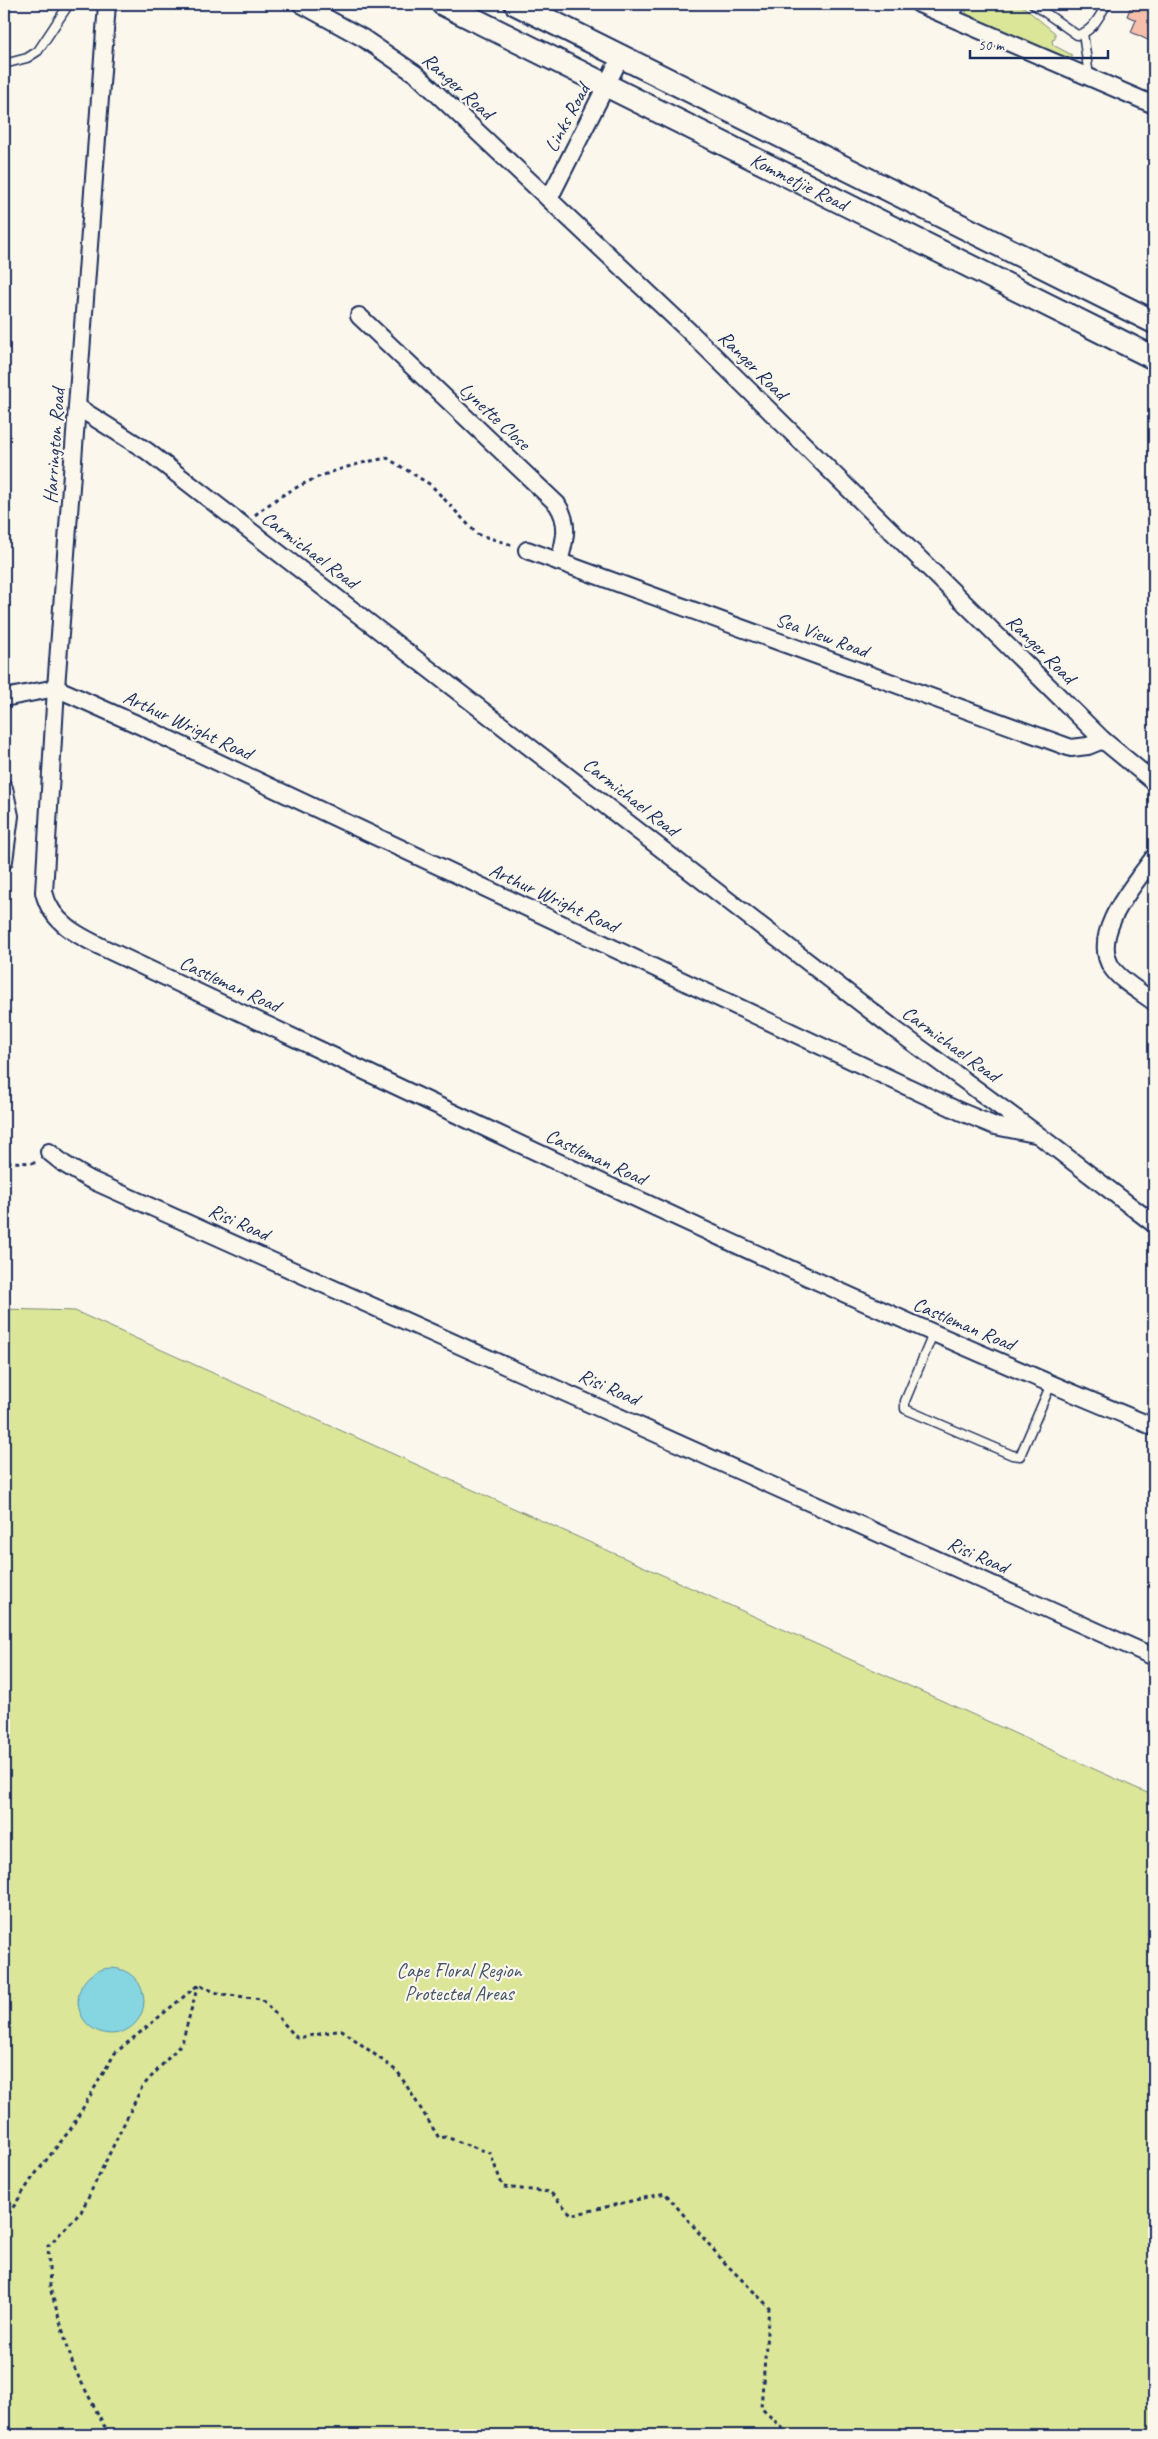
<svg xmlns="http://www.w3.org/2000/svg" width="1158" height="2439" font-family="Caveat,sans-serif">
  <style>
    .green { fill: #dbe698; stroke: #7b8a7b }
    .water { fill: #86d6e2; stroke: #5b93ad }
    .building { fill: #f6bfa9; stroke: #1b2f5e }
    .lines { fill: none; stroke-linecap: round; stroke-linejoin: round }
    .service-casing { stroke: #1b2f5e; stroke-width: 11 }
    .minor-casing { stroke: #1b2f5e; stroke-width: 20 }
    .secondary-casing { stroke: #1b2f5e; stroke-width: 26 }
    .path { stroke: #1b2f5e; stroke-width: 3; stroke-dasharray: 4 4; stroke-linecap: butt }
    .service { stroke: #fbf7ec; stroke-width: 8 }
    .minor { stroke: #fbf7ec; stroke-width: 16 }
    .secondary { stroke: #fbf7ec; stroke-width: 22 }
    .labels { text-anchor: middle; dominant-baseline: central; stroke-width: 4.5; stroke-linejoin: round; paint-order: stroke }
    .street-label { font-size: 20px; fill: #1b2f5e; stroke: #fbf7ec }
    .park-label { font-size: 20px; fill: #41546a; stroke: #fbf7ec }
  </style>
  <rect width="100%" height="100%" fill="#fbf7ec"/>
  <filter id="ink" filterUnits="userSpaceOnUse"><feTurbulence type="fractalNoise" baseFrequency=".02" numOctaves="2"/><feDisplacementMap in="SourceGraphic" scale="10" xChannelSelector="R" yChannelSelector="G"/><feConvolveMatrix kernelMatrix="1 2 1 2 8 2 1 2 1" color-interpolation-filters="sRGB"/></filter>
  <g filter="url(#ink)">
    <!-- green -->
    <g class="green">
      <polygon points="972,4 1020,4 1055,33 1055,39 1052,40 1053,45 1072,55 1072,62 966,17 966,9"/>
      <polygon points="4,1309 75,1311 1154,1796 1154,2435 4,2435"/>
    </g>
    <!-- water -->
    <circle class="water" cx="111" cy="2001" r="33"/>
    <!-- building -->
    <polygon class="building" points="1132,4 1154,4 1154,43 1131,32 1136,20 1127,16"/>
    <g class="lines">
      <!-- service casing -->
      <g class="service-casing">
        <g id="service">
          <path d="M1033,4L1077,35C1093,32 1099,16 1107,4"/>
          <polyline points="951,18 963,4"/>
          <polyline points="1083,33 1089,76"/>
          <polyline points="4,64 27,58 38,51 69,4"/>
          <polyline points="933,1334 905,1401 905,1409 1012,1455 1020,1456 1051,1384"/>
        </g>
      </g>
      <!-- minor casing -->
      <g class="minor-casing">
        <g id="minor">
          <path d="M107,4L56,688L44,892C51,924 81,937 108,950C455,1113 800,1281 1154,1427"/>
          <polyline points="301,4 363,38 417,75 690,332 1103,740 1154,782"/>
          <polyline points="919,4 1154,105"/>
          <polyline points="549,199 621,56"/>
          <path d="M359,316L557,504C570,524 565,540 559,562"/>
          <polyline points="79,408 147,451 897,1031 1037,1134 1154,1224"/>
          <polyline points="527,550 1071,748 1088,746 1103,740"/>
          <polyline points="4,698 56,688 141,726 959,1111 995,1126 1035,1134"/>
          <polyline points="4,788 10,816 4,861"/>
          <path d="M1154,857C1135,884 1089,934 1112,968C1122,982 1141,992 1154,1002"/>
          <polyline points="49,1152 64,1164 89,1179 1154,1657"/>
        </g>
      </g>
      <!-- secondary casing -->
      <g class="secondary-casing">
        <g id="secondary">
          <path id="s1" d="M443,4L1154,358"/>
          <polyline points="516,4 1154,322"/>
        </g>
      </g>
      <!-- path -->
      <g class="path">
        <path d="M255,515C294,483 339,466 387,458L431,485L477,534L512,545"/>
        <polyline points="4,1187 5,1169 10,1162 37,1163"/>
        <polyline points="4,2221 33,2177 70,2130 115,2053 198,1985 220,1994 262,1999 297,2038 342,2030 398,2072 439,2138 446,2137 490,2153 503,2187 550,2192 572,2215 665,2193 723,2261 769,2307 761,2408 790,2435"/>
        <polyline points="109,2435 74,2368 50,2288 48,2246 81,2212 142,2087 182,2043 198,1985"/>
      </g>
      <!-- service -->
      <use href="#service" class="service"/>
      <!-- minor -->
      <use href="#minor" class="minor"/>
      <!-- secondary -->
      <use href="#secondary" class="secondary"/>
    </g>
  </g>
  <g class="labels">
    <!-- street labels -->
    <g class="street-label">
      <text transform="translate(458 86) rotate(42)">Ranger Road</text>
      <text transform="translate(567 118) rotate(-62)">Links Road</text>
      <text stroke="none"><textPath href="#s1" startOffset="398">Kommetjie Road</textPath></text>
      <text transform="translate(753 365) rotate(45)">Ranger Road</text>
      <text transform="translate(495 416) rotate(43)">Lynette Close</text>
      <text transform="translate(54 446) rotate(-86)">Harrington Road</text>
      <text transform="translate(310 550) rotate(37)">Carmichael Road</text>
      <text transform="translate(822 635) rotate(20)">Sea View Road</text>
      <text transform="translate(1041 649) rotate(45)">Ranger Road</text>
      <text transform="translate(188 725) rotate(25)">Arthur Wright Road</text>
      <text transform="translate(631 797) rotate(38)">Carmichael Road</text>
      <text transform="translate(554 898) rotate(25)">Arthur Wright Road</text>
      <text transform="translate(230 984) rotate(25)">Castleman Road</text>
      <text transform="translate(951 1044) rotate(36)">Carmichael Road</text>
      <text transform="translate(596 1157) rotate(25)">Castleman Road</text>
      <text transform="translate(239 1222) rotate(24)">Risi Road</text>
      <text transform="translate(964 1324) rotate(23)">Castleman Road</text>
      <text transform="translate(609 1387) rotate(24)">Risi Road</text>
      <text transform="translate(978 1555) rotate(24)">Risi Road</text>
    </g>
    <!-- park labels -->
    <g class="park-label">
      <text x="459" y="1970">Cape Floral Region<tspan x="459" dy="23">Protected Areas</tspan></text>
    </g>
  </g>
  <!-- margin -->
  <rect width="1158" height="2439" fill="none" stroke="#fbf7ec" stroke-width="20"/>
  <rect x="10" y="10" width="1138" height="2419" fill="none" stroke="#1b2f5e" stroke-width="2" filter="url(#ink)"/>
  <!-- scale -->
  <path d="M970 50v8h138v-8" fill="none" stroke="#1b2f5e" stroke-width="2.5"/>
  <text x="978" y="50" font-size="15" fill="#1b2f5e" stroke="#fbf7ec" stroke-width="4" paint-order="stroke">50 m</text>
</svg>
